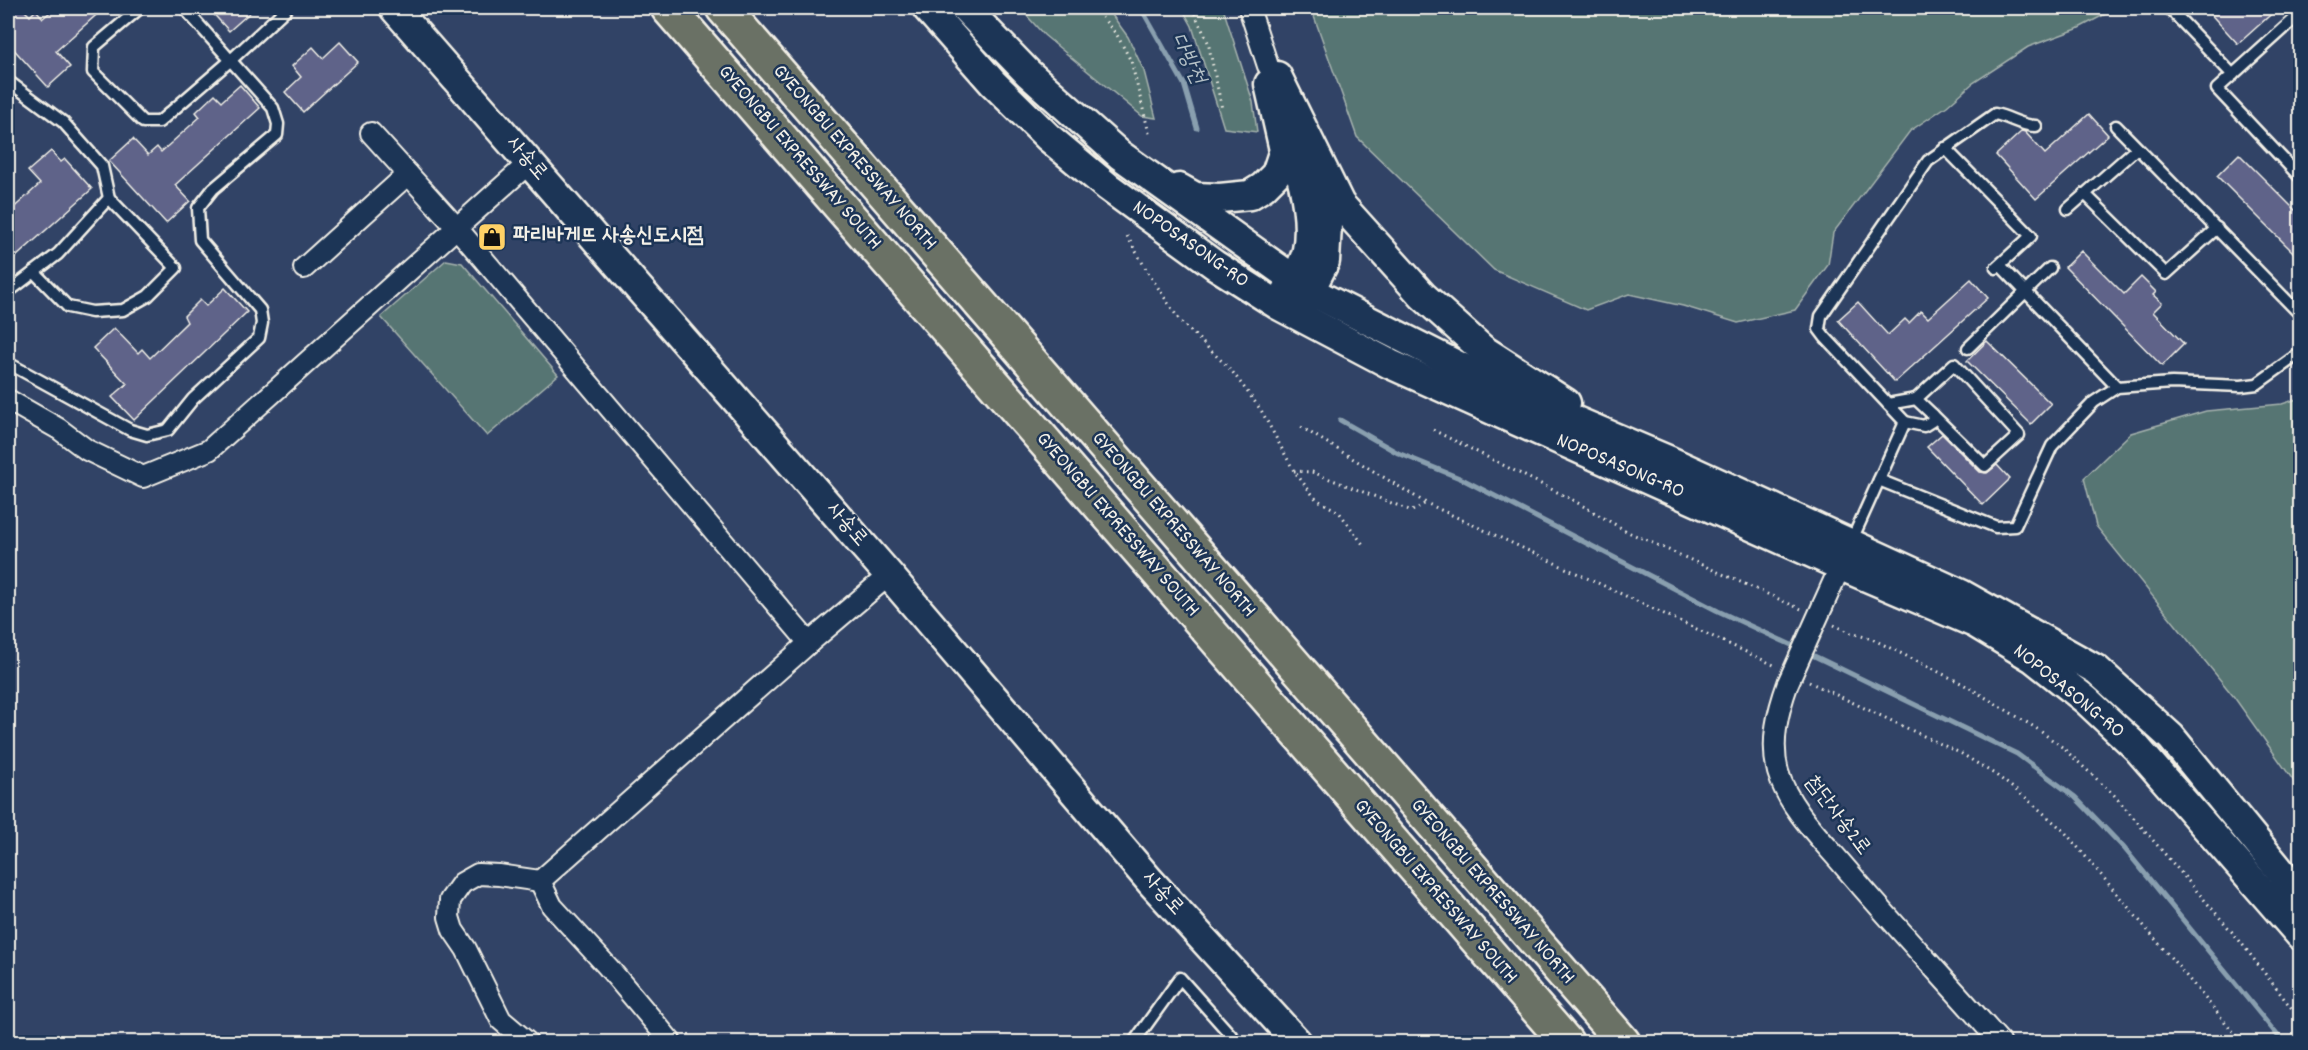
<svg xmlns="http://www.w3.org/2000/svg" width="2308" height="1050" font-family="Dekko,'Poor Story',sans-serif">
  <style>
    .green { fill: #577573; stroke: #a6b3ae; stroke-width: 1.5 }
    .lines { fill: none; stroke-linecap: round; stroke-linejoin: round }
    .stream { stroke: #899faf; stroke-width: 5 }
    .building { fill: #5f6489; stroke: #f4f1e8; stroke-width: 1.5 }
    .lane-casing { stroke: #f4f1e8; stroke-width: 15 }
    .street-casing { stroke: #f4f1e8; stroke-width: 24 }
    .secondary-casing { stroke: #f4f1e8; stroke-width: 33 }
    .highway-casing { stroke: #f4f1e8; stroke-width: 38 }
    .path { stroke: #f4f1e8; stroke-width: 3; stroke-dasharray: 1.5 4.5; stroke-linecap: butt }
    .lane { stroke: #1d3557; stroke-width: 10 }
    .street { stroke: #1d3557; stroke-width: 20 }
    .secondary { stroke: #1d3557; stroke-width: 28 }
    .highway { stroke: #6b7165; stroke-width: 33 }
    .street-bridge-casing { stroke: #f4f1e8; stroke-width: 24; stroke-linecap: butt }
    .street-bridge { stroke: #1d3557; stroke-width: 20 }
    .labels { text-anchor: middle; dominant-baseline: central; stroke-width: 5; stroke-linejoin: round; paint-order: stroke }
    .street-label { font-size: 21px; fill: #f4f1e8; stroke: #1d3557 }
    .poi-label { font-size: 21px; font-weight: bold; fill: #f4f1e8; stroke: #1d3557; text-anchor: start }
    .water-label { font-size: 22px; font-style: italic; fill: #b5c1c7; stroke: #1d3557 }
  </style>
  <rect width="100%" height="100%" fill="#314366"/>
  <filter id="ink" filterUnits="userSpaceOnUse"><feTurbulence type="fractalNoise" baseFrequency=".0167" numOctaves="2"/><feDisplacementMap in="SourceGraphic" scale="12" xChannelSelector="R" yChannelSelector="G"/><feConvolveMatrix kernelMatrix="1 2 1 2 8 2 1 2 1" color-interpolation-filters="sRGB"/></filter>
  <g filter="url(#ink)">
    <!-- green -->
    <g class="green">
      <polygon points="1020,8 1107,8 1128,37 1144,71 1156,118 1142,116 1044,35"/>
      <polygon points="1182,8 1223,8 1253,102 1257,132 1224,128 1192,26"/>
      <polygon points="1311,8 2117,8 2077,29 2028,47 1973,83 1947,106 1910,131 1833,233 1828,265 1795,310 1738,323 1683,306 1629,294 1586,310 1494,270 1357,137"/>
      <polygon points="446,260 462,263 558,375 487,436 381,317"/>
      <polygon points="2300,398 2300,790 2234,697 2096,526 2084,478 2131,433 2206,411 2282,404"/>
    </g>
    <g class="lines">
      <!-- stream -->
      <g class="stream">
        <polyline points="1141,8 1184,84 1197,128"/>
        <polyline points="1340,420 1398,453 1462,479 1718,611 1798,648"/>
        <polyline points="1806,652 2017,754 2075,797 2124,848 2283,1042"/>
      </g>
    </g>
    <!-- building -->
    <g class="building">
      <polygon points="8,8 22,8 30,16 36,10 43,18 55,8 104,8 56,51 70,67 48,87 8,43"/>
      <polygon points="208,8 255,8 229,31"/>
      <polygon points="2205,8 2278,8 2238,44"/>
      <polygon points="340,42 358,62 303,112 285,92 301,77 292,66 313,47 323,58"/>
      <polygon points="240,85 260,108 175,185 190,201 166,223 109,161 133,139 148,155 157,147 161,152 200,117 196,112 215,94 222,101"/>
      <polygon points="2089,114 2108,135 2036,199 1996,155 2022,131 2025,132 2045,154"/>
      <polygon points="51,151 61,162 65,159 92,189 8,264 8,213 40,184 28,171"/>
      <polygon points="2239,154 2301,216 2301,260 2217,176"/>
      <polygon points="2081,251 2124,294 2141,277 2156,292 2153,295 2162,303 2153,312 2184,344 2162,366 2065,267"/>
      <polygon points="1971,279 1988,298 1895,382 1838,320 1858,302 1888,335 1905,319 1909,323 1921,311 1928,318"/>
      <polygon points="225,288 247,312 134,420 112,397 127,384 93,348 114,328 138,353 142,349 150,358 187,322 184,316 200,300 206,306"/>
      <polygon points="1987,341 2051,404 2031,424 1967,361"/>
      <polygon points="1942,434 1980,472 1987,473 1997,465 2010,479 1983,505 1927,447"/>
    </g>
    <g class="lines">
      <!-- lane casing -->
      <g class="lane-casing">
        <g id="lane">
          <polyline points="140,8 94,47 93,72 143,122 159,122 231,60 287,8"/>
          <polyline points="2170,9 2233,75"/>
          <polyline points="2300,14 2217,89 2300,177"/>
          <polyline points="8,81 63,122 102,166 109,198 176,268 148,296 123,310 92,312 68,307 34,272"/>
          <polyline points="2116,126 2300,314"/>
          <polyline points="1945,148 2031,236 1996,268"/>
          <polyline points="2085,194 2166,274 2217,228"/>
          <polyline points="2068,209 2137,148"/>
          <polyline points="2000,265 2117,387"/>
          <polyline points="8,292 58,254 109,198"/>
          <polyline points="1968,348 2050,268"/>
          <polyline points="8,363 130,430 147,435 168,430 193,399 259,338 262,323 260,310 200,240 198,208 213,189 277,135 278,124 273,108 184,8"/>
          <polyline points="1916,399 1954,364 2019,435 1985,466 1933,415"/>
          <polyline points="1888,404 1916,399 1933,415 1932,421 1924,426 1905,422"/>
          <polyline points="1879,480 1996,527 2015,526 2052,446 2094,402 2117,387 2172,383 2241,386 2257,384 2300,353"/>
          <path d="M1851,542L1905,422L1825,337L1819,329L1821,316L1928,161L1995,114C2010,117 2021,126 2036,126"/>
          <polyline points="1134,1042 1180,978 1237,1042"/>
        </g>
      </g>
      <!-- street casing -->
      <g class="street-casing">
        <g id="street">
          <polyline points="1249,8 1268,66"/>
          <polyline points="371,133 457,228 809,643"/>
          <polyline points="304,268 408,174"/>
          <polyline points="8,400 59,429 87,450 143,477 209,450 530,162"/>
          <polyline points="1823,605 1845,556"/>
          <path d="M1788,683C1778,711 1770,741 1778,772C1788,807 1820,838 1843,865C1894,925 1948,983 2000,1042"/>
          <polyline points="540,881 552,906 608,967 671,1042"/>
          <polyline points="527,1042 501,1020 466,949 453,930 449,917 450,900 462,883 478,874 499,875 540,881 809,643 889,575"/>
        </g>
      </g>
      <!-- secondary casing -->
      <g class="secondary-casing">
        <g id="secondary">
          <polyline points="394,8 889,575 1150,881 1297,1042"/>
          <polyline points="927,8 993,83 1048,137 1108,187 1215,265 1278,305 1390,364 1841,566 1975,623 2033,658 2086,700 2136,747 2300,935"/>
          <polyline points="965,8 1028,73 1120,155 1310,291 1524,399 1670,461 1961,594 2097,670 2171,737 2300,895"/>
          <polyline points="1277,76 1340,204 1423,296 1482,349 1566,403"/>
          <polyline points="1179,188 1195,197 1220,198 1250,195 1263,187 1276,174 1284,150 1269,84"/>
          <path d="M1284,296C1292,282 1304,266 1307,250C1314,215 1299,164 1287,131"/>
          <polyline points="1302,306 1325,261 1327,225 1320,182"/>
        </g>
      </g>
      <!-- highway casing -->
      <g class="highway-casing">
        <g id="highway">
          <polyline points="668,8 1566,1042"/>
          <polyline points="723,8 1623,1042"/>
        </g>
      </g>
      <!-- path -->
      <g class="path">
        <polyline points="1094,8 1117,35 1131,61 1150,137"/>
        <polyline points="1192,8 1208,42 1222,109"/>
        <polyline points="1127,236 1149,274 1180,321 1231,370 1261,410 1294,471 1316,499 1339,512 1365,547"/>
        <polyline points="1301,427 1426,503 1776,666"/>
        <polyline points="1433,430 1571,499 1628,532 1801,609"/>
        <polyline points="1294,471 1312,472 1412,511 1426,503"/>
        <polyline points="1834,625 1851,633 1872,639 1963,684 2036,728 2062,747 2114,795 2239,940 2300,1019"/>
        <polyline points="1809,682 1962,754 1996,775 2026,798 2064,831 2242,1042"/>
      </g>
      <!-- lane -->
      <use href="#lane" class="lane"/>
      <!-- street -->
      <use href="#street" class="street"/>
      <!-- secondary -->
      <use href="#secondary" class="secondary"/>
      <!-- highway -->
      <use href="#highway" class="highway"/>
      <!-- street-bridge casing -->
      <g class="street-bridge-casing">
        <polyline id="street-bridge" points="1788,683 1823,605"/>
      </g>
      <!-- street-bridge -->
      <use href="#street-bridge" class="street-bridge"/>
    </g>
  </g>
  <!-- icons -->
  <defs>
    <g id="shop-square" transform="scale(1.5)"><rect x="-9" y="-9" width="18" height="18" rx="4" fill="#ffd166" stroke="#1d3557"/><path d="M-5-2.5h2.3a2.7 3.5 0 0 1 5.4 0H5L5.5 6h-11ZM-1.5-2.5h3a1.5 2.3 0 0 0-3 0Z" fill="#111"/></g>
  </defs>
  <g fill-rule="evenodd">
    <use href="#shop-square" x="492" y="237"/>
  </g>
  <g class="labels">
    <!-- street labels -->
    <g class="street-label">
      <text transform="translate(799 158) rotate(49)">GYEONGBU EXPRESSWAY SOUTH</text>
      <text transform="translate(854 158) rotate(49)">GYEONGBU EXPRESSWAY NORTH</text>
      <text transform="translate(526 159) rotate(49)">사송로</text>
      <text transform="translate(1190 245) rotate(35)">NOPOSASONG-RO</text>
      <text transform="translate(1620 467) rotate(23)">NOPOSASONG-RO</text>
      <text transform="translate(846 525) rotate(49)">사송로</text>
      <text transform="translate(1117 525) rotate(49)">GYEONGBU EXPRESSWAY SOUTH</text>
      <text transform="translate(1173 525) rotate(49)">GYEONGBU EXPRESSWAY NORTH</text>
      <text transform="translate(2068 692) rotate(39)">NOPOSASONG-RO</text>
      <text transform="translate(1837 816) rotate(53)">첨단사송2로</text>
      <text transform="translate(1435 892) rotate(49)">GYEONGBU EXPRESSWAY SOUTH</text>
      <text transform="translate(1492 892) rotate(49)">GYEONGBU EXPRESSWAY NORTH</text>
      <text transform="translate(1162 894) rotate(48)">사송로</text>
    </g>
    <!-- poi labels -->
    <g class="poi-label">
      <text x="513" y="237">파리바게뜨 사송신도시점</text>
    </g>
    <!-- water labels -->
    <g class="water-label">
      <text transform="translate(1187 59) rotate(64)">다방천</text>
    </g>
  </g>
  <!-- margin -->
  <rect width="2308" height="1050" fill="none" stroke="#1d3557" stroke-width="30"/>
  <rect x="15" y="15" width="2278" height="1020" fill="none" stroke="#f4f1e8" stroke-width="2" filter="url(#ink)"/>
</svg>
